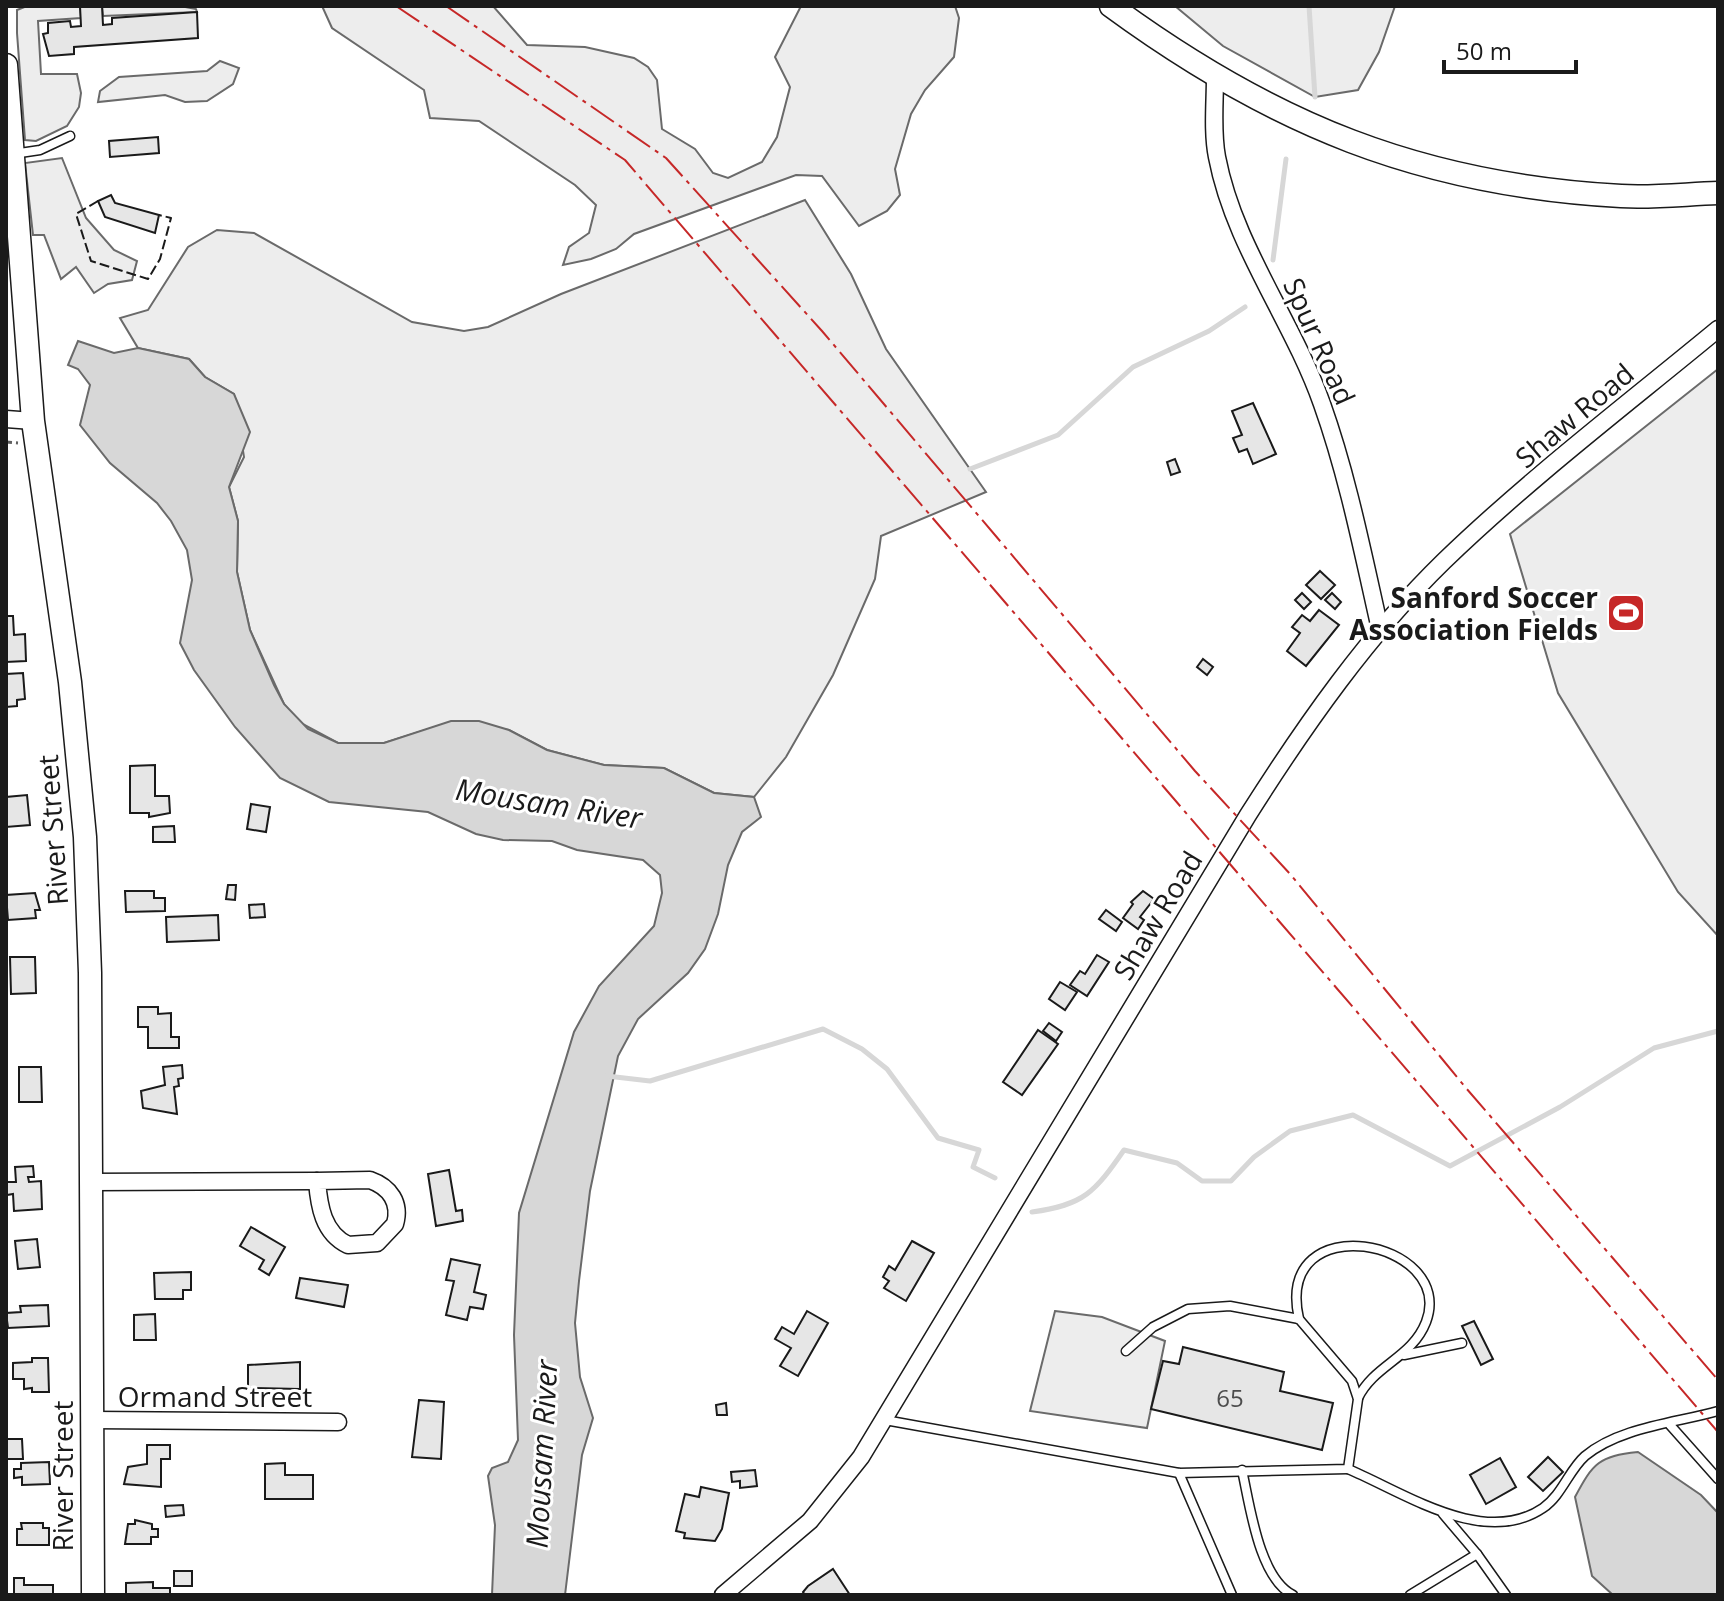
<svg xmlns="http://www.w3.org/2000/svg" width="1724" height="1601" font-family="'Open Sans',sans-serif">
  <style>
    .built { fill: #ededed; stroke: #6a6a6a; stroke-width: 2 }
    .water { fill: #d7d7d7; stroke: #6a6a6a; stroke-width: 2 }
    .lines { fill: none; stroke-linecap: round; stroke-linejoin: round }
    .stream { stroke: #d7d7d7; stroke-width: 5 }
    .building { fill: #e6e6e6; stroke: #1a1a1a; stroke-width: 2 }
    .lane-casing { stroke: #1a1a1a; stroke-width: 11 }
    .street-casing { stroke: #1a1a1a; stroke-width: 19 }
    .secondary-casing { stroke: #1a1a1a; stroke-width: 25 }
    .path { stroke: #5f5f5f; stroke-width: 3; stroke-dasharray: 6 4; stroke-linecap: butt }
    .lane { stroke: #fff; stroke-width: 8 }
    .street { stroke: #fff; stroke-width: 16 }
    .secondary { stroke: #fff; stroke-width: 22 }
    .fence { stroke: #1a1a1a; stroke-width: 2; stroke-dasharray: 10 4; stroke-linecap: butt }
    .power { stroke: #c62828; stroke-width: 2; stroke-dasharray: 28 6 4 6; stroke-linecap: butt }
    .labels { text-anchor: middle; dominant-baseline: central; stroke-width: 6; stroke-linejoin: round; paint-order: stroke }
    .number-label { font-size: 24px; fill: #4d4d4d }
    .street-label { font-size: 28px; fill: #1a1a1a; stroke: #fff }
    .poi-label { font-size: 28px; font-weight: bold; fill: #1a1a1a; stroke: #fff; text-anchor: end }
    .water-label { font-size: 30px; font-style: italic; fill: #1a1a1a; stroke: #fff }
  </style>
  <rect width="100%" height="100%" fill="#fff"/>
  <!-- built -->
  <g class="built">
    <polygon points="27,6 80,6 81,18 38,21 41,74 77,74 81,93 79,107 67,126 36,141 25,140 17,33 17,10"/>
    <polygon points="102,6 180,6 196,9 197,12 103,16"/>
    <polygon points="322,6 493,6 527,45 585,47 634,58 648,67 657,80 662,129 695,149 713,173 728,178 762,162 777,137 790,87 775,57 801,6 955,6 959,18 954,57 925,90 911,114 895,169 900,195 887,211 859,226 822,176 796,175 634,234 616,249 591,259 563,265 569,247 589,233 596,205 575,185 479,121 430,118 424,90 332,28"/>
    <polygon points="1175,6 1395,6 1379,52 1358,90 1315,97 1223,46"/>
    <polygon points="220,61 239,68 233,84 207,101 185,102 165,95 98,102 100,91 119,77 207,71"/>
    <polygon points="62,158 86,218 114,250 137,261 132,280 108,284 94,293 76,267 61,279 44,235 33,235 25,163"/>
    <polygon points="805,200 851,274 886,349 986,492 881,536 875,579 833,675 786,757 754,797 714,793 664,768 604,765 547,750 509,730 451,722 384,743 358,744 338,743 297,721 284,704 250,630 237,572 238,521 229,487 244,457 234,394 205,377 189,359 138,348 120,318 148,310 188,247 217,230 254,233 412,322 464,331 488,327 561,294"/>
    <polygon points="1718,369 1718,936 1678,892 1558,693 1510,534"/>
    <polygon points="1055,1311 1102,1317 1165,1341 1147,1428 1030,1411"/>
  </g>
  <!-- water -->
  <g class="water">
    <polygon points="78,341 114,353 138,348 189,359 205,377 234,394 250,432 229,487 238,521 237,572 250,630 274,685 284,704 308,729 338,743 384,743 451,721 479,721 509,730 547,750 604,765 664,768 714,793 754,797 761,817 742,832 728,865 718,914 705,949 688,973 638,1019 618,1056 590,1191 579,1281 575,1323 580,1377 593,1418 582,1455 565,1595 492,1595 495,1525 488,1476 492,1468 508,1462 518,1440 514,1335 519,1213 574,1032 599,986 654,926 662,893 660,875 643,860 577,850 552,841 503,840 476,834 428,812 329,802 280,778 235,727 194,670 180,643 192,580 187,550 171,521 157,503 110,463 80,425 90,385 78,369 68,365"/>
    <path d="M1638,1452L1701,1495L1718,1513V1595H1613L1592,1576L1575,1497C1593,1463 1599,1456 1638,1452Z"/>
  </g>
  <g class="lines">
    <!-- stream -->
    <g class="stream">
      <polyline points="1309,6 1315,97"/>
      <polyline points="1273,260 1286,159"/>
      <polyline points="970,469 1058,435 1133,367 1209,331 1245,307"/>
      <polyline points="607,1076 650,1081 823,1029 862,1049 887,1069 938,1138 979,1150 973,1167 995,1178"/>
      <path d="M1032,1212C1084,1205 1095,1192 1124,1150L1177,1163L1202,1181H1231L1254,1157L1290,1131L1353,1115L1450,1166L1560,1107L1654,1048L1718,1031"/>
    </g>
  </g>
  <!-- building -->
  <g class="building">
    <polygon points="80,6 102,6 103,25 112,24 112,18 197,12 198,38 74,47 74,54 49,56 43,34 48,33 48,23 70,21 71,27 81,26"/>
    <polygon points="158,137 159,153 110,157 109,141"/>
    <polygon points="111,195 115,203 159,215 155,233 105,217 98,201"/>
    <polygon points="1253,403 1276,454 1253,464 1247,449 1239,452 1233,438 1242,435 1232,411"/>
    <polygon points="1175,459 1180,472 1171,475 1167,462"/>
    <polygon points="1320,571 1335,585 1321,599 1306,585"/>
    <polygon points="1302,593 1311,602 1304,609 1295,600"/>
    <polygon points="1332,593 1341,602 1335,609 1325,600"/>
    <polygon points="1319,610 1339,625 1306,666 1287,651 1300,633 1292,627 1302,615 1310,621"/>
    <polygon points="6,616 13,616 14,635 25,634 26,661 6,662"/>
    <polygon points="1203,659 1213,667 1207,675 1197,667"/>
    <polygon points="23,673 25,699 17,700 17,706 6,707 6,674"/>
    <polygon points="155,765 155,796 169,796 170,813 149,817 149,813 130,813 130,766"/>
    <polygon points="27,795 30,825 6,827 6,797"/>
    <polygon points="251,804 270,807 266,832 247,829"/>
    <polygon points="174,826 175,842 153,842 153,827"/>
    <polygon points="228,885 236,885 235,900 226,899"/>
    <polygon points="125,891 154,891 154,898 165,898 165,911 126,912"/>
    <polygon points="1143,891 1154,899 1140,917 1144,920 1138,929 1123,918 1133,904 1131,902"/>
    <polygon points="35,893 40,910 35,910 36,918 8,920 6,895"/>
    <polygon points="264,904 265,917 250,918 249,905"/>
    <polygon points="1106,910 1122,922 1116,931 1099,919"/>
    <polygon points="218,915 219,940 167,942 166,917"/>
    <polygon points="1097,955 1109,962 1087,996 1070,985 1080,971 1085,974"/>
    <polygon points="10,957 35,957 36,993 11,994"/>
    <polygon points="1060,982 1077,992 1065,1010 1049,999"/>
    <polygon points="138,1007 158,1007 158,1014 171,1013 171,1037 179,1037 179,1048 148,1048 148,1027 138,1027"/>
    <polygon points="1049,1023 1062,1032 1056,1041 1043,1031"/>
    <polygon points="1038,1030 1058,1044 1022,1095 1003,1082"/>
    <polygon points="182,1065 183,1078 178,1079 179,1086 174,1087 177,1114 143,1108 141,1091 165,1085 163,1067"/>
    <polygon points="19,1067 41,1067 42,1102 19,1102"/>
    <polygon points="33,1166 34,1177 28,1177 29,1182 41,1181 42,1209 14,1211 13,1194 7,1195 7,1182 16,1182 15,1167"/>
    <polygon points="449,1170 456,1211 462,1210 463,1221 436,1226 428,1174"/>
    <polygon points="251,1227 285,1247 269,1275 259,1269 264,1260 240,1246"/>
    <polygon points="37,1239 40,1267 18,1269 15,1241"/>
    <polygon points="912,1241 934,1253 906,1301 884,1288 889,1281 883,1277 889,1266 895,1270"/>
    <polygon points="451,1259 480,1265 474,1292 486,1295 483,1309 470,1307 467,1320 446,1315 454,1281 446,1280"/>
    <polygon points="191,1272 191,1290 183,1290 183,1299 155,1299 154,1273"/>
    <polygon points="300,1278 348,1285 344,1307 296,1298"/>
    <polygon points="48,1305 49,1326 8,1328 6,1313 21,1312 20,1306"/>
    <polygon points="807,1311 828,1323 798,1376 780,1366 791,1348 775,1339 782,1327 794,1334"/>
    <polygon points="155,1314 156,1340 134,1340 134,1315"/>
    <polygon points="1474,1321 1493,1359 1481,1365 1462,1326"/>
    <polygon points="1183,1347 1284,1372 1280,1391 1333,1403 1322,1450 1151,1409 1163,1361 1179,1364"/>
    <polygon points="32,1358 48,1358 49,1392 32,1392 32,1388 24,1389 24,1379 13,1379 13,1363 32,1362"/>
    <polygon points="300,1362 300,1389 248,1388 248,1365"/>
    <polygon points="419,1400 444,1402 441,1459 412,1457"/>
    <polygon points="726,1403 727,1415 717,1415 716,1405"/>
    <polygon points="6,1439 22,1439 23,1459 6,1459"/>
    <polygon points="147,1445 170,1445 170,1459 161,1459 161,1487 124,1484 128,1467 147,1464"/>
    <polygon points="1548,1457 1563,1472 1543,1491 1528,1477"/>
    <polygon points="1500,1458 1516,1487 1486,1504 1470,1475"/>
    <polygon points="49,1462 50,1484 22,1485 22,1477 14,1478 14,1469 21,1469 21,1463"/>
    <polygon points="285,1463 285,1475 313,1475 313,1499 265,1499 265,1464"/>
    <polygon points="755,1470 757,1486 740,1488 740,1481 732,1482 731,1472"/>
    <polygon points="701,1487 729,1493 722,1529 715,1541 684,1538 685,1533 676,1531 685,1494 699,1497"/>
    <polygon points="183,1505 184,1515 166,1517 165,1506"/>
    <polygon points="135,1520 152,1524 152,1529 158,1529 158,1537 151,1537 151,1544 125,1544 128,1524 135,1524"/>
    <polygon points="21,1523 43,1523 43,1528 49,1528 49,1545 17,1545 17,1529 22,1529"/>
    <polygon points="833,1569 850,1595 805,1595 803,1592 808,1586"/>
    <rect x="174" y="1571" width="18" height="15"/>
    <polygon points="14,1578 24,1578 24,1585 53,1585 53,1595 14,1595"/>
    <polygon points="153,1582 153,1588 170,1588 170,1595 126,1595 126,1583"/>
  </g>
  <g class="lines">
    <!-- lane casing -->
    <g class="lane-casing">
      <g id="lane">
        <polyline points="13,154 40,150 70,136"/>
        <path d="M1299,1319C1273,1204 1457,1240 1426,1322C1412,1358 1374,1365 1358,1398"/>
        <polyline points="1404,1355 1462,1343"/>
        <polyline points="885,1420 1179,1473 1348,1469 1358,1399 1352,1381 1299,1319 1230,1306 1188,1309 1153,1327 1126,1351"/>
        <polyline points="1670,1425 1718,1479"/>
        <path d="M1348,1469C1405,1493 1484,1548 1543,1508C1562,1495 1569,1470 1585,1456C1620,1427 1676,1423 1718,1411"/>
        <path d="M1242,1470C1250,1506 1259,1578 1293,1595"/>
        <polyline points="1179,1473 1232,1595"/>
        <polyline points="1477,1554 1506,1595"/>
        <polyline points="1410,1595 1477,1554 1443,1514"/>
      </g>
    </g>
    <!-- street casing -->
    <g class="street-casing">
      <g id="street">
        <path d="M1215,77C1215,103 1212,132 1217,157C1234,246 1292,319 1322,404C1348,477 1363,554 1380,629"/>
        <polyline points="6,419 33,421"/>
        <path d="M370,1180C390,1187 401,1203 395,1224L377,1243L348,1245C323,1233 319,1206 317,1181Z"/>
        <polyline points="91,1182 317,1181"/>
        <polyline points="92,1420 338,1422"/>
        <path d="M723,1595L810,1521L861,1457L1248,815C1305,725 1368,635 1444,561C1530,478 1626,405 1718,329"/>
      </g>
    </g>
    <!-- secondary casing -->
    <g class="secondary-casing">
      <g id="secondary">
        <path d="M1111,6C1272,124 1420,185 1621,196C1653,198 1686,194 1718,193"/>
        <polyline points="6,65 33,421 70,682 85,837 90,973 93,1595"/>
      </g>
    </g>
    <!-- path -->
    <polyline class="path" points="6,442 18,443"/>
    <!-- lane -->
    <use href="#lane" class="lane"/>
    <!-- street -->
    <use href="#street" class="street"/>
    <!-- secondary -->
    <use href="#secondary" class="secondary"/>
    <!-- fence -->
    <polyline class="fence" points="98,201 76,214 91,261 148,279 160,259 171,218 159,215"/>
    <!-- power -->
    <g class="power">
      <polyline points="396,6 625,160 1718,1432"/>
      <polyline points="446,6 666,158 822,331 1195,771 1291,875 1466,1088 1718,1380"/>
    </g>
  </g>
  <!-- icons -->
  <defs>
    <g id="stadium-square" transform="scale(2)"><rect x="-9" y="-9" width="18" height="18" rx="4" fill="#c62828" stroke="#fff"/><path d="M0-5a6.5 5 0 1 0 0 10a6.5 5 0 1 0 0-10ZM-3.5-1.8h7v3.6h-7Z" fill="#fff"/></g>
  </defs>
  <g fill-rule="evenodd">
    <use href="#stadium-square" x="1626" y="613"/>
  </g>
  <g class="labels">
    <!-- number labels -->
    <g class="number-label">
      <text x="1230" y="1397">65</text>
    </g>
    <!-- street labels -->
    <g class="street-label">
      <text transform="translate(1320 341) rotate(66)">Spur Road</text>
      <text transform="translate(1574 415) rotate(-40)">Shaw Road</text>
      <text transform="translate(52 830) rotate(-94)">River Street</text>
      <text transform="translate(1157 915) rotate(-59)">Shaw Road</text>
      <text x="215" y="1396">Ormand Street</text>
      <text transform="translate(62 1476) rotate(-90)">River Street</text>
    </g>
    <!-- poi labels -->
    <g class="poi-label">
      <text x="1598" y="597">Sanford Soccer<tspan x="1598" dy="32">Association Fields</tspan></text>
    </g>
    <!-- water labels -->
    <g class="water-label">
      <text transform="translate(549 803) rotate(9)">Mousam River</text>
      <text transform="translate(541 1454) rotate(-87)">Mousam River</text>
    </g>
  </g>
  <!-- border -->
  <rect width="1724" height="1601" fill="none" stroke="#1a1a1a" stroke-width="16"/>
  <!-- scale -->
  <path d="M1444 60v12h132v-12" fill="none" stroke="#1a1a1a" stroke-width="4"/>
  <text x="1456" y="60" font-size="24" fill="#1a1a1a" stroke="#ffffff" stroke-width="6" paint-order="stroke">50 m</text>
</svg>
